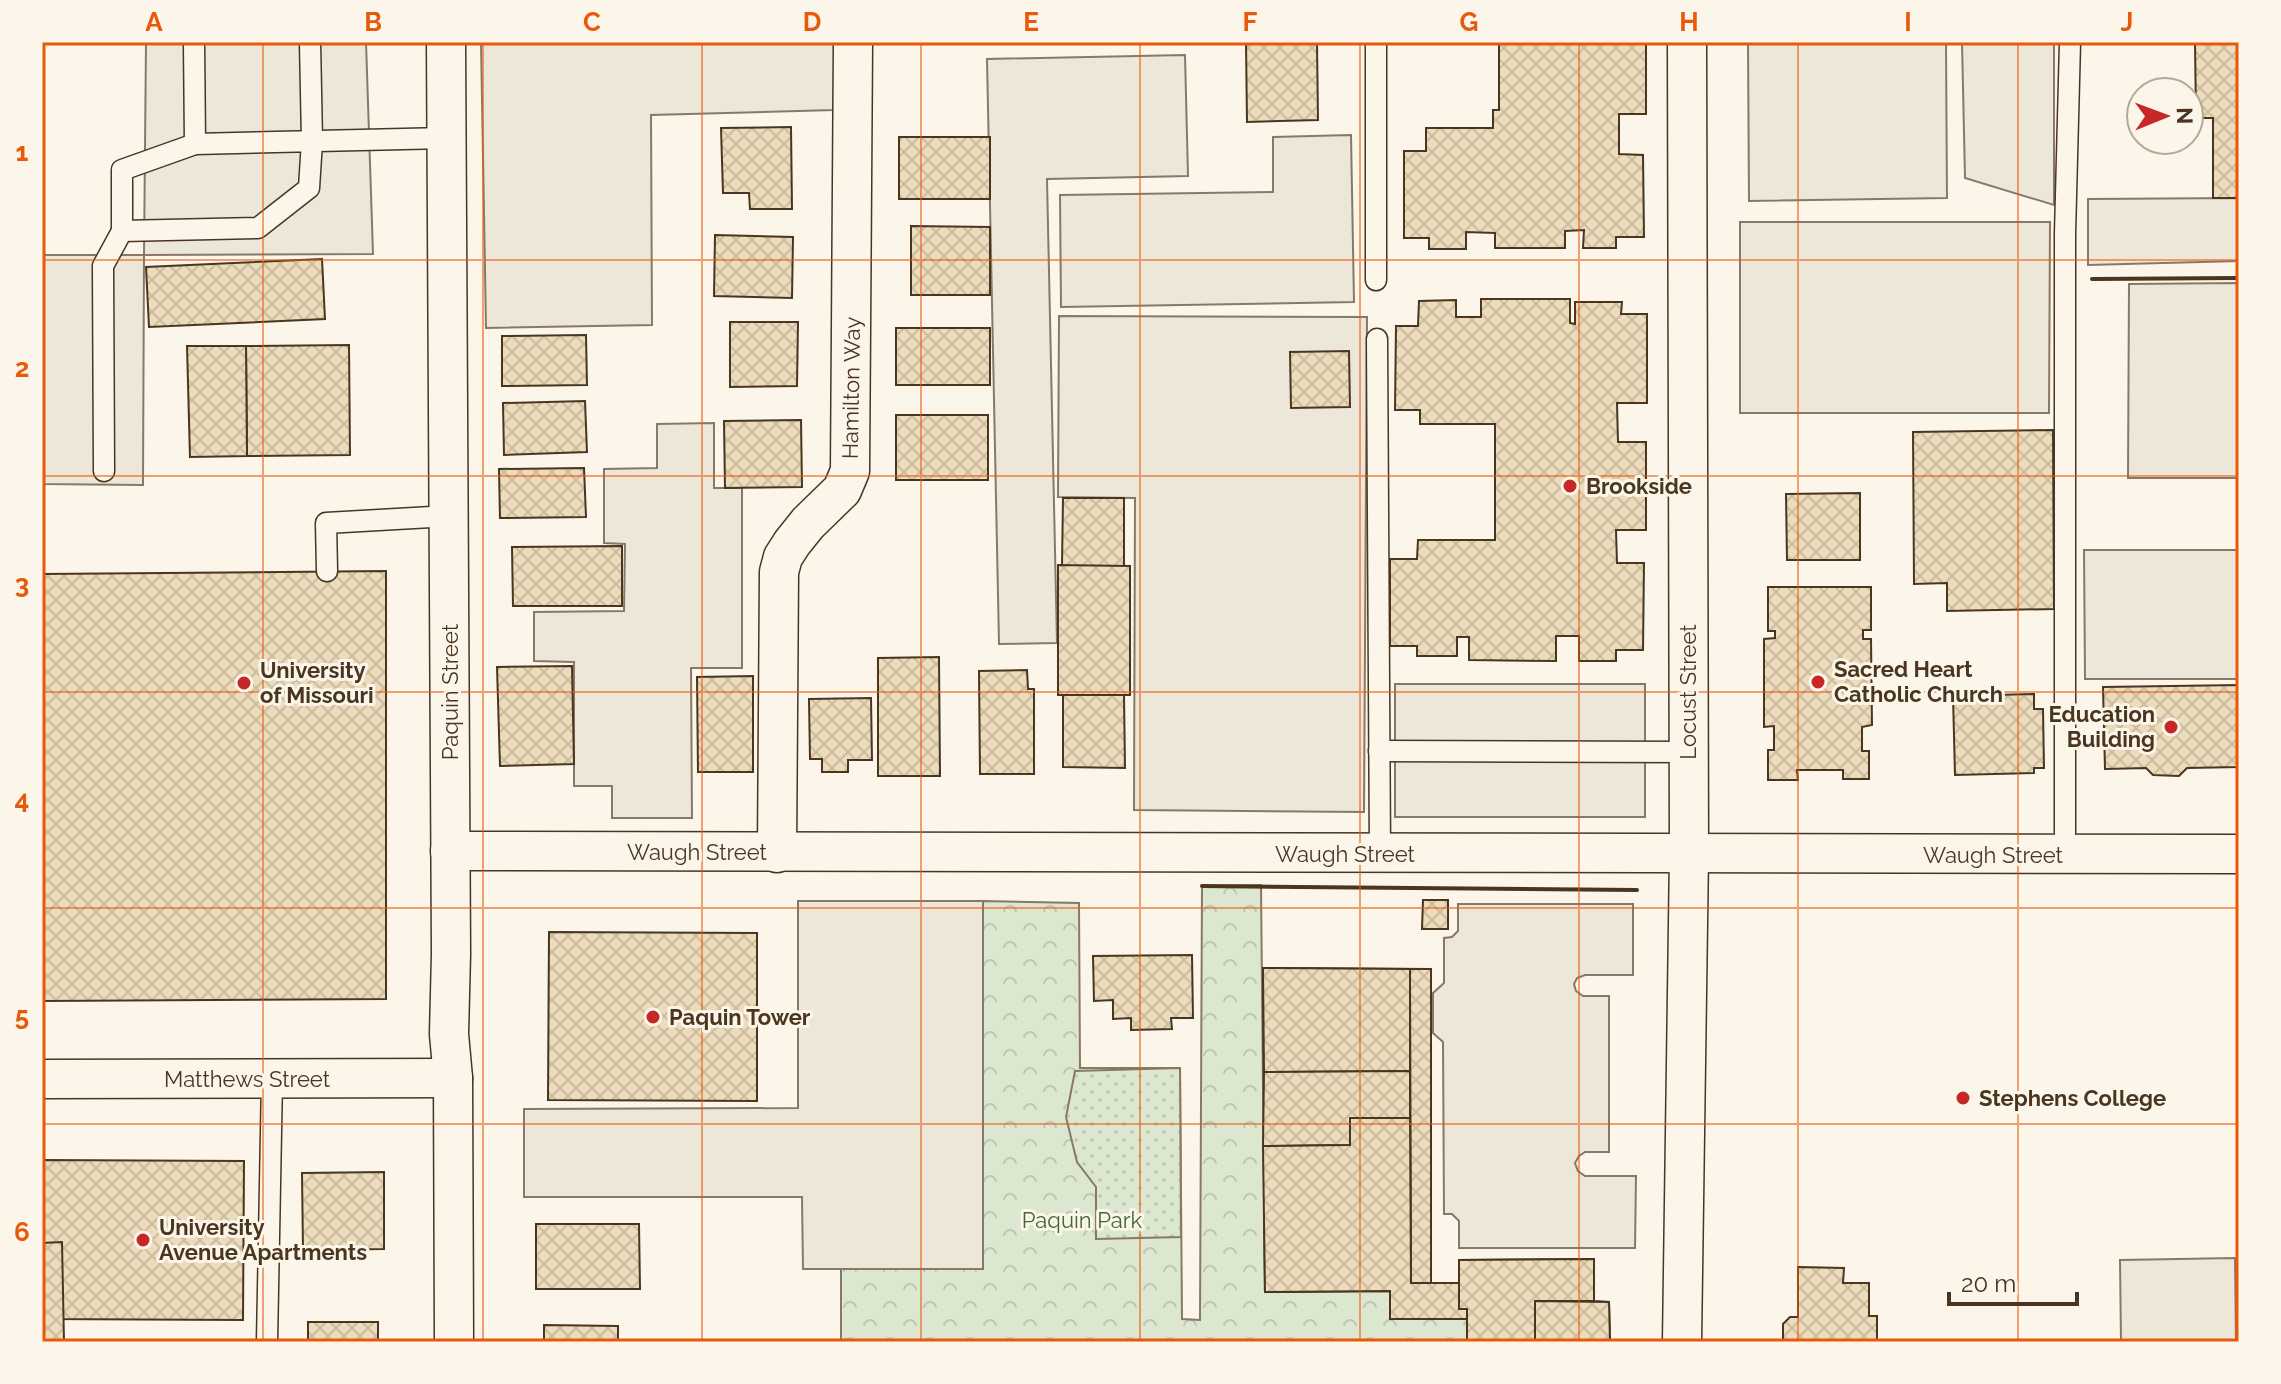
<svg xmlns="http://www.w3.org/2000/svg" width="2281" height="1384" font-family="Raleway,sans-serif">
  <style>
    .forest { fill: url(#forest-crowns); stroke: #887966; stroke-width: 2 }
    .garden { fill: url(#garden-dots); stroke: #887966; stroke-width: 2 }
    .parking { fill: #ede7d9; stroke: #887966; stroke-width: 2 }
    .building { fill: url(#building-cross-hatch); stroke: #4a3520; stroke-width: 2 }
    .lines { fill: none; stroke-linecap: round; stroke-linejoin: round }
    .lane-casing { stroke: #4a3520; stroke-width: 23 }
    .street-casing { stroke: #4a3520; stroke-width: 41 }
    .lane { stroke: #fbf6e9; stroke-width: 20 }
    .street { stroke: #fbf6e9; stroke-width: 38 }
    .wall { stroke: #4a3520; stroke-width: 4 }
    .grid { fill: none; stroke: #e8590c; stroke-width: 2; stroke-opacity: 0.55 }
    .poi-dot { fill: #c62828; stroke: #fbf6e9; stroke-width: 3 }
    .labels { text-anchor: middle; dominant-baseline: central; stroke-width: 6; stroke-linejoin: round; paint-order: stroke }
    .street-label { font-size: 22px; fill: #4a3520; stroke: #fbf6e9 }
    .poi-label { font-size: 22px; font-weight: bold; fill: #4a3520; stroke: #fbf6e9; text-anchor: start }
    .park-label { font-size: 22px; fill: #436837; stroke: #fbf6e9 }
    .neatline { fill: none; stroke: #e8590c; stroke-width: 3 }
    .grid-label { font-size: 26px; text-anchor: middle; font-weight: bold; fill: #e8590c }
  </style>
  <defs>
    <pattern id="forest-crowns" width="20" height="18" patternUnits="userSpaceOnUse" patternTransform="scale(2)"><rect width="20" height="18" fill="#dce7d0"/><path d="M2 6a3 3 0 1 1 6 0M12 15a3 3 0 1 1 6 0" fill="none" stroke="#bec7b2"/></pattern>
    <pattern id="garden-dots" width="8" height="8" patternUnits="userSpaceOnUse" patternTransform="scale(2)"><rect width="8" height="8" fill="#dce7d0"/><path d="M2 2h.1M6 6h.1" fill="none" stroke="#bec7b2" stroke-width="1.8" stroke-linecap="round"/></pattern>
    <pattern id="building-cross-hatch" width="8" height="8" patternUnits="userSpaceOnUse" patternTransform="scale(2)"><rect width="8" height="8" fill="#ecdcbc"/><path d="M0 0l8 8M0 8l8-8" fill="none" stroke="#ccbda1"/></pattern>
  </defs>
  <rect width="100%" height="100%" fill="#fbf6e9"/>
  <!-- forest -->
  <polygon class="forest" points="1261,885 1265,1291 1390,1291 1390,1319 1467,1319 1467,1342 841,1342 841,1269 983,1269 983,901 1079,903 1080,1068 1180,1068 1182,1319 1200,1320 1202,886"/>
  <!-- garden -->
  <polygon class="garden" points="1180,1068 1181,1237 1096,1239 1096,1187 1077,1162 1066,1117 1075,1071"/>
  <!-- parking -->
  <g class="parking">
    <polygon points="146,42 366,42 373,254 144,255 143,485 42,484 42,255 144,255"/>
    <polygon points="481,42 834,42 834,110 651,115 652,325 486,328"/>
    <polygon points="1748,42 1946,42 1947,198 1749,201"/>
    <polygon points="1962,42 2054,42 2054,205 1965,178"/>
    <polygon points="1185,55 1188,176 1047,179 1057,643 999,644 987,59"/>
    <polygon points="1351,135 1354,302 1061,307 1060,195 1273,192 1273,137"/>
    <polygon points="2239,198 2239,261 2088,265 2088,199"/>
    <polygon points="1740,222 2050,222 2049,413 1740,413"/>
    <polygon points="2239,283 2239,478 2128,478 2129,284"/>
    <polygon points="1059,316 1367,317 1364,812 1134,810 1135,498 1058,497"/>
    <polygon points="714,423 714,488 742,488 742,668 691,668 692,818 612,818 612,786 574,786 574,662 534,661 534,612 624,611 625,544 604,543 604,469 657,468 657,424"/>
    <polygon points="2084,550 2239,550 2239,679 2085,679"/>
    <rect x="1395" y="684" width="250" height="133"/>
    <polygon points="798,901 983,901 983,1269 803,1269 802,1197 524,1197 524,1109 798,1108"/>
    <polygon points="1458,904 1633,904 1633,975 1585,975 1577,978 1574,984 1576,991 1583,996 1609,996 1609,1152 1585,1152 1579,1156 1575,1163 1578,1171 1585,1176 1636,1176 1635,1248 1459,1248 1459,1221 1452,1214 1444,1214 1443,1042 1433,1033 1433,993 1444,983 1444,938 1452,937 1458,931"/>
    <polygon points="2235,1258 2236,1342 2121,1342 2120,1260"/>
  </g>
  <!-- building -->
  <g class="building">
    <polygon points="1246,42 1317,42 1318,120 1247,122"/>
    <polygon points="1499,42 1646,42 1646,114 1619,114 1619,154 1643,155 1644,237 1616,237 1616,248 1583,248 1584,230 1565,231 1565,248 1495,248 1495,233 1466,232 1466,249 1429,249 1429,238 1404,238 1404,151 1426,151 1426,128 1493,128 1493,110 1499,110"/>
    <polygon points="2195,42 2239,42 2239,198 2213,198 2213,118 2196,118"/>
    <polygon points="791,127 792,209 750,209 749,193 723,193 721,128"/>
    <rect x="899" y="137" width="91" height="62"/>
    <polygon points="911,226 990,227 990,295 911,295"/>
    <polygon points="715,235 793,237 792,298 714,296"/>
    <polygon points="322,259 325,319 149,327 146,267"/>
    <polygon points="1481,299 1570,299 1570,323 1575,324 1575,302 1622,302 1621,314 1647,314 1647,403 1617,403 1618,442 1646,442 1646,530 1616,530 1617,563 1644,563 1643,650 1616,650 1616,661 1579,661 1579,636 1556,636 1556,661 1469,660 1469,637 1457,637 1457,656 1417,656 1417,646 1390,646 1390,559 1417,559 1418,540 1495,540 1495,424 1420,424 1420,410 1395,410 1396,326 1418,326 1419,301 1456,300 1456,317 1481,317"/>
    <polygon points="730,322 798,322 797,386 730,387"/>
    <rect x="896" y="328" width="94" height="57"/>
    <polygon points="586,335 587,385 502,386 502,336"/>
    <polygon points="349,345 350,455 247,456 246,346"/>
    <polygon points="187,346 246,346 247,456 190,457"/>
    <polygon points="1349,351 1350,407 1291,408 1290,352"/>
    <polygon points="585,401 587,452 504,455 503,403"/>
    <rect x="896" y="415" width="92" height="65"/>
    <polygon points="801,420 802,487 725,488 724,421"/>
    <polygon points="2053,430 2054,609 1947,611 1947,583 1914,584 1913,432"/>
    <polygon points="584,468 586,517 500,518 499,469"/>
    <polygon points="1860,493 1860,560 1787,560 1786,494"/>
    <polygon points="1063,498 1124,498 1124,566 1062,566"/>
    <polygon points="622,546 622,606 513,606 512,547"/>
    <polygon points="1058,565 1130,566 1130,695 1058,695"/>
    <polygon points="386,571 386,999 42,1001 42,574"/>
    <polygon points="1768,587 1871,587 1871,630 1863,630 1863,639 1871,639 1872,725 1862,727 1862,751 1869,751 1869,779 1843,779 1843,770 1797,770 1798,780 1768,780 1768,750 1774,750 1774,726 1764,727 1764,639 1775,638 1775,631 1768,631"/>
    <polygon points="939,657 940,776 878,776 878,658"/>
    <polygon points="572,666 574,764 500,766 497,667"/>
    <polygon points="1027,670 1028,689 1034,689 1034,774 980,774 979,671"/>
    <polygon points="753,676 753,772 698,772 697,677"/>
    <polygon points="2239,685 2239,767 2187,768 2179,776 2153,775 2146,768 2105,769 2103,687"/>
    <polygon points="2034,694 2034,709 2043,709 2044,768 2034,768 2034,773 1955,775 1953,696"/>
    <polygon points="1063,695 1124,695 1125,768 1063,767"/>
    <polygon points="871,698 872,760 848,760 848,772 822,772 822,759 810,759 809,699"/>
    <polygon points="1423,900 1448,900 1448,929 1422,929"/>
    <polygon points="549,932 757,933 757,1101 548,1100"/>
    <polygon points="1192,955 1193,1018 1171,1018 1172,1029 1131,1030 1131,1018 1113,1019 1113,1000 1094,1001 1093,956"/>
    <polygon points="1263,968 1431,969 1431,1283 1459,1283 1459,1260 1594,1259 1594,1301 1609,1302 1610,1342 1467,1342 1467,1319 1390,1319 1390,1291 1265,1292"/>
    <polygon points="1263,968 1410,969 1410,1071 1264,1072"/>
    <polygon points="1410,969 1431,969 1431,1283 1411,1283"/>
    <polygon points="1410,1071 1410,1118 1350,1118 1350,1145 1263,1146 1264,1072"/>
    <polygon points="1350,1118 1410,1118 1411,1283 1459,1283 1459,1309 1467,1309 1467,1319 1390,1319 1390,1291 1265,1292 1263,1146 1350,1145"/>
    <polygon points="42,1160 244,1161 243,1320 42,1319"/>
    <polygon points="384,1172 384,1249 303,1250 302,1173"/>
    <polygon points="536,1224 639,1224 640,1289 536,1289"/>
    <polygon points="62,1242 64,1342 42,1342 42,1243"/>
    <polygon points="1594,1259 1594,1301 1535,1301 1535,1342 1467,1342 1467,1309 1459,1309 1459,1260"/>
    <polygon points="1798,1267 1844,1268 1843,1283 1869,1283 1869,1316 1877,1316 1877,1342 1785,1342 1783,1339 1783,1324 1790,1317 1798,1317"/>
    <polygon points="1535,1301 1609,1302 1610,1342 1535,1342"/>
    <rect x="308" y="1322" width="70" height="20"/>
    <polygon points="544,1325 618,1326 618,1342 544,1342"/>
  </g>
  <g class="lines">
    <!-- lane casing -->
    <g class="lane-casing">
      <g id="lane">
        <polyline points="194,42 195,144"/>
        <polyline points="310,42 312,141 309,188 258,228 122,231 122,170 195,144 446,138"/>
        <polyline points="1376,42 1376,280"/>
        <polyline points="1377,339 1380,854"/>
        <polyline points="104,471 103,266 122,231"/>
        <polyline points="327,571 326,523 449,516"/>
        <polyline points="1379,751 1688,752"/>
        <polyline points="2065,855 2065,234 2070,42"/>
        <polyline points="267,1342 272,1079"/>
      </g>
    </g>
    <!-- street casing -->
    <g class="street-casing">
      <g id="street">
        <polyline points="446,42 451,954 449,1034 453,1078 454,1342"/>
        <polyline points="450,851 2239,854"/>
        <polyline points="777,853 779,572 783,557 792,543 808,523 842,490 850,471 853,42"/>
        <polyline points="42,1079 453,1078"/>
        <polyline points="1682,1342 1689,854 1687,42"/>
      </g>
    </g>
    <!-- lane -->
    <use href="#lane" class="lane"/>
    <!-- street -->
    <use href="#street" class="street"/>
    <!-- wall -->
    <g class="wall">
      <polyline points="2092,279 2239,278"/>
      <polyline points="1202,886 1637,890"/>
    </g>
  </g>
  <!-- grid -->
  <path class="grid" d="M263,42V1342M483,42V1342M702,42V1342M921,42V1342M1140,42V1342M1360,42V1342M1579,42V1342M1798,42V1342M2018,42V1342M42,260H2239M42,476H2239M42,692H2239M42,908H2239M42,1124H2239"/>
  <!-- markers -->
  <g class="poi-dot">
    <circle cx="1570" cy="486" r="8"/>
    <circle cx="1818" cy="682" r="8"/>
    <circle cx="244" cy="683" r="8"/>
    <circle cx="2171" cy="727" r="8"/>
    <circle cx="653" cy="1017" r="8"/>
    <circle cx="1963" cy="1098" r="8"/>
    <circle cx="143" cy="1240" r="8"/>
  </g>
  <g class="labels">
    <!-- street labels -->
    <g class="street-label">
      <text transform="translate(851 388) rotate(-89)">Hamilton Way</text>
      <text transform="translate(450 692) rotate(-90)">Paquin Street</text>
      <text transform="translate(1688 692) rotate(-90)">Locust Street</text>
      <text x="697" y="852">Waugh Street</text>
      <text x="1345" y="854">Waugh Street</text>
      <text x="1993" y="855">Waugh Street</text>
      <text x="247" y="1079">Matthews Street</text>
    </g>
    <!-- poi labels -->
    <g class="poi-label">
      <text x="1586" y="486">Brookside</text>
      <text x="1834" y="669">Sacred Heart<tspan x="1834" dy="25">Catholic Church</tspan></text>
      <text x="260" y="670">University<tspan x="260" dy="25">of Missouri</tspan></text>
      <text x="2155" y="714" text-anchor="end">Education<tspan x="2155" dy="25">Building</tspan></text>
      <text x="669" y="1017">Paquin Tower</text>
      <text x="1979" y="1098">Stephens College</text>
      <text x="159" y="1227">University<tspan x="159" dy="25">Avenue Apartments</tspan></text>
    </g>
    <!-- park labels -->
    <g class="park-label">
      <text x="1082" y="1220">Paquin Park</text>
    </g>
  </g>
  <!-- border -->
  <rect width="2281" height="1384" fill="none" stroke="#fbf6e9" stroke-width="88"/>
  <!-- north arrow -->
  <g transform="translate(2165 116) rotate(89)"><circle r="38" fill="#fbf6e9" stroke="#b4a999" stroke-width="2"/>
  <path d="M0-6L14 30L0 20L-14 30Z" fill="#c62828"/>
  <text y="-12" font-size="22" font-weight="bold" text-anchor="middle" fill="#4a3520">N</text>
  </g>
  <!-- scale -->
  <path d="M1949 1292v12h128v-12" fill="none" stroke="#4a3520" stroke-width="4"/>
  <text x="1961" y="1292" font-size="24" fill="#4a3520" stroke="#fbf6e9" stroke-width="6" paint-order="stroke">20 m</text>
  <rect x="44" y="44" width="2193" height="1296" class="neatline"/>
  <g class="grid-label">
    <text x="154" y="31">A</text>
    <text x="373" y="31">B</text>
    <text x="592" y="31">C</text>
    <text x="812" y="31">D</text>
    <text x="1031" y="31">E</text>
    <text x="1250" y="31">F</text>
    <text x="1469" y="31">G</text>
    <text x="1689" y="31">H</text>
    <text x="1908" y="31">I</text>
    <text x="2127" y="31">J</text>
    <text x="22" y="161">1</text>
    <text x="22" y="377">2</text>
    <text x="22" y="593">3</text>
    <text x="22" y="809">4</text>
    <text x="22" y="1025">5</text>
    <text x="22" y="1241">6</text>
  </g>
</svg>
